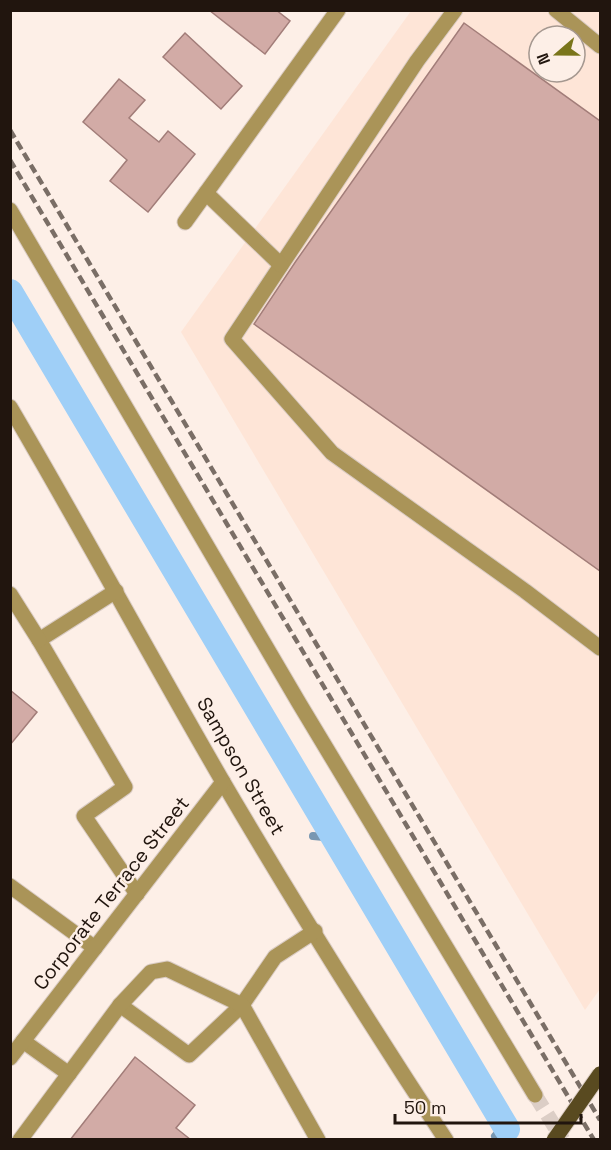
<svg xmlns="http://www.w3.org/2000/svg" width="611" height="1150" font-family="'Space Grotesk',sans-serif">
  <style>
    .built { fill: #fee5d7; fill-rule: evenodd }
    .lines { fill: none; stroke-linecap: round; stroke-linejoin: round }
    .stream { stroke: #7997b1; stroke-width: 8 }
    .canal { stroke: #9fcff7; stroke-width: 26 }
    .building { fill: #d2aba6; stroke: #a27d79; stroke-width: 1.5 }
    .minor-tunnel { stroke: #dccec6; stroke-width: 15; stroke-dasharray: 15 8; stroke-linecap: butt }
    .minor-casing { stroke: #daccc4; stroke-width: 17 }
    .minor { stroke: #aa9458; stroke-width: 15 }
    .rail { stroke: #7a6e66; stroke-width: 4.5; stroke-dasharray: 9 4.5; stroke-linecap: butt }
    .major-bridge-casing { stroke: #daccc4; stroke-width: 17; stroke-linecap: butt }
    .major-bridge { stroke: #594a20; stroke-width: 15 }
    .labels { text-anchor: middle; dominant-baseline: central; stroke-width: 5; stroke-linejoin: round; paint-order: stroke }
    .street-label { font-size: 20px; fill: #21150e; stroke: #fdefe7 }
  </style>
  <rect width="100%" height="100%" fill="#fdefe7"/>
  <!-- built -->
  <path class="built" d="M411,11H600V989L585,1010L181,332ZM539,36H575V72H539Z"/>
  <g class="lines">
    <!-- stream -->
    <g class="stream">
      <polyline points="313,836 335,838"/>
      <polyline points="495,1136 505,1126"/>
    </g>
    <!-- canal -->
    <polyline class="canal" points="10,292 507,1129"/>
  </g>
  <!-- building -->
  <g class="building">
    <polygon points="209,10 276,10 290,21 265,54"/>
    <polygon points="464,23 600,121 600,571 254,324 296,261"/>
    <polygon points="185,33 242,86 221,109 163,57"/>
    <polygon points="119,79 145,100 129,118 159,142 168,131 195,154 148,212 110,181 127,160 83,122"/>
    <polygon points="10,690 37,712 10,745"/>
    <polygon points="135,1057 195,1105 176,1128 191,1140 70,1140"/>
  </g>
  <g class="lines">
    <!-- minor-tunnel -->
    <polyline class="minor-tunnel" points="535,1095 563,1140"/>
    <!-- minor casing -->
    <g class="minor-casing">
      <g id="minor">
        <polyline points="455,10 417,61 232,339 332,453 525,591 600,648"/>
        <polyline points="556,10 600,46"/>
        <polyline points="206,193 281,265"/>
        <polyline points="10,210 299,703 535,1095"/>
        <polyline points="185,222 338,10"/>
        <path d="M10,407C83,531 151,658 223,782C294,903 369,1023 446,1140"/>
        <polyline points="116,591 39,640 125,787 84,816 137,894"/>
        <polyline points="10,594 39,640"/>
        <polyline points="10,886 95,948"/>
        <polyline points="120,1005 189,1055 242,1005 275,957 315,931"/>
        <polyline points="23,1041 69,1074"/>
        <polyline points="10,1058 223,782"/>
        <polyline points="20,1140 120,1005 151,972 167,969 242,1005 318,1140"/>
      </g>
    </g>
    <!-- minor -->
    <use href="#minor" class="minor"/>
    <!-- rail -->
    <g class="rail">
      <polyline points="10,130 600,1120"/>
      <polyline points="10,160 594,1140"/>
    </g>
    <!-- major-bridge casing -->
    <g class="major-bridge-casing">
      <polyline id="major-bridge" points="554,1140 600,1074"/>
    </g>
    <!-- major-bridge -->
    <use href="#major-bridge" class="major-bridge"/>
  </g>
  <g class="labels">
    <!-- street labels -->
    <g class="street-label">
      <text transform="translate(241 766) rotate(60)">Sampson Street</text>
      <text transform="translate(111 893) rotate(-52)">Corporate Terrace Street</text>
    </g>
  </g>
  <!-- border -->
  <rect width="611" height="1150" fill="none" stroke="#21150e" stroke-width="24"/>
  <!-- north arrow -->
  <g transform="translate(557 54) rotate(250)"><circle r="28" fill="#fdefe7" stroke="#a59890" stroke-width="1.5"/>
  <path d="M0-4.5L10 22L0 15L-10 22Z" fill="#7a751a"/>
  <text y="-9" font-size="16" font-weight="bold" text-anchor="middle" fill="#21150e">N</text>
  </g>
  <!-- scale -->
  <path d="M395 1114v9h186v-9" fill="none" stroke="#21150e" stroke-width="3"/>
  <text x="404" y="1114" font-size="18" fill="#21150e" stroke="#fdefe7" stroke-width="4.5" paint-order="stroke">50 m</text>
</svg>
